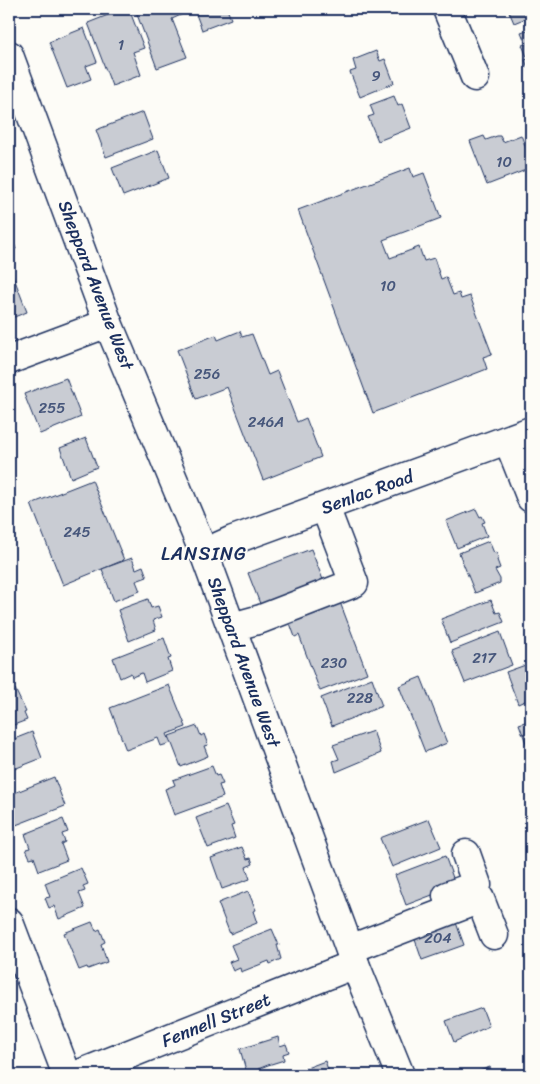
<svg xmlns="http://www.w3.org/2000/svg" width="540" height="1084" font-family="Sriracha,sans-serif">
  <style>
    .building { fill: #c9ccd3; stroke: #1b2f5e }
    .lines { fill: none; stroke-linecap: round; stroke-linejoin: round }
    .minor-casing { stroke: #1b2f5e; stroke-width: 31 }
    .major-casing { stroke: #1b2f5e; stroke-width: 31 }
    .minor { stroke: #fdfcf7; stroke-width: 28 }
    .major { stroke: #fdfcf7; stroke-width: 28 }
    .labels { text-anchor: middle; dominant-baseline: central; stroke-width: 4; stroke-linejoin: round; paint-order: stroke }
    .number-label { font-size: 15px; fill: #46567b }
    .street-label { font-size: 18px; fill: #1b2f5e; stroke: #fdfcf7 }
    .neighbourhood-label { font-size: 19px; letter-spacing: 1px; fill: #1b2f5e; stroke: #fdfcf7 }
  </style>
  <rect width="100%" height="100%" fill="#fdfcf7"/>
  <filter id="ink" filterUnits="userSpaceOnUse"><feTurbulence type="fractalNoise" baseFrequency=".02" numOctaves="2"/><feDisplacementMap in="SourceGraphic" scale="10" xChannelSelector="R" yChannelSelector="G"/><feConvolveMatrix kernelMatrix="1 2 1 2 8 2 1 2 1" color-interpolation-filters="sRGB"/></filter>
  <g filter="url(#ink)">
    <!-- building -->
    <g class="building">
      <polygon points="123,9 129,9 144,48 133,52 141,75 112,86 88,23"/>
      <polygon points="135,9 181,9 183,14 172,19 187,57 157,68"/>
      <polygon points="194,9 227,9 231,19 202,30"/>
      <polygon points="508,9 531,9 531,16 514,23"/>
      <polygon points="84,28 97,62 86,66 91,79 67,88 49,42"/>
      <polygon points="531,29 531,76 525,60 528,59 522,45 526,44 521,32"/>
      <polygon points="376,51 380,61 385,59 394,83 360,97 350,72 356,70 353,60"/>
      <polygon points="394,96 398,106 402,104 411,128 378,141 368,117 374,115 370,105"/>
      <polygon points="143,112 153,139 106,157 96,130"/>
      <polygon points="521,135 531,161 531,168 487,185 470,141 484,136 486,140 497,136 500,136 503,142"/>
      <polygon points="158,150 169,178 123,196 112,168"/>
      <polygon points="410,168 413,177 424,173 441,218 383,240 390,258 419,247 424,261 434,258 441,279 446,277 453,295 459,293 461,299 470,296 492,354 483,357 487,369 373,413 298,210"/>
      <polygon points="9,229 16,249 9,252"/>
      <polygon points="9,265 27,312 9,319"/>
      <polygon points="240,331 242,337 252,334 268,375 277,371 297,422 306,418 321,457 263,480 227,387 196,399 177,350 216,335 218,340"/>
      <polygon points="66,378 81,417 40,434 24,394"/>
      <polygon points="86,438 97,467 71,478 60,448"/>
      <polygon points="92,480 124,560 63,585 31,504"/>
      <polygon points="476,509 480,517 482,516 485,522 482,523 487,536 457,548 446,521"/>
      <polygon points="489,541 494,553 496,552 499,559 497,560 500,568 495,570 500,579 500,583 475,593 459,553"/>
      <polygon points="311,549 327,590 264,614 248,573"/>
      <polygon points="132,558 136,569 143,566 147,577 136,581 140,591 114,601 102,569"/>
      <polygon points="338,597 367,673 320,691 299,635 295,637 287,615"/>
      <polygon points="148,599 151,608 158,606 162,617 153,620 156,630 129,641 118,610"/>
      <polygon points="491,600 496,613 500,612 504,622 450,643 441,619"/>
      <polygon points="500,632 512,665 465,683 452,651"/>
      <polygon points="164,638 171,658 168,659 172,671 145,682 142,673 132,677 131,673 120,678 113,658"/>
      <polygon points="531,663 531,695 526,697 527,700 518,704 506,672"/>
      <polygon points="421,677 447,743 425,752 399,686"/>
      <polygon points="372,678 382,706 332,726 321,698"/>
      <polygon points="169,685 186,727 167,734 171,743 161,746 158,738 126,750 110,708"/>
      <polygon points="15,689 26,712 24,713 27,720 11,726 10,723 9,723 9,691"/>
      <polygon points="531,720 531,751 529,751 519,724"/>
      <polygon points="197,726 201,736 204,734 208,745 204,746 208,756 181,767 169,736"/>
      <polygon points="373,731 381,753 336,772 333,761 339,759 333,745"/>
      <polygon points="32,732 42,758 9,771 9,741"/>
      <polygon points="212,766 216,776 219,775 223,784 219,785 223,797 174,815 165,789 175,785 173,780"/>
      <polygon points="54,777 65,806 16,825 9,809 9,795"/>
      <polygon points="226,806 234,825 231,826 235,838 208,848 196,818"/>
      <polygon points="63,819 68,832 62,834 65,842 61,844 67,860 39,871 34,857 30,858 26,849 30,848 25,834"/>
      <polygon points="429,819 441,847 392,867 380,838"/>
      <polygon points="242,847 247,859 251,858 253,864 246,867 250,879 222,889 211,858"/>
      <polygon points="445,856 456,886 406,905 395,875"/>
      <polygon points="81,868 88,884 83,886 85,891 79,893 85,908 59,919 54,906 49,908 45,898 50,897 45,883"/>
      <polygon points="248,891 256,910 253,911 257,923 230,934 218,903"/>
      <polygon points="454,917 464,945 422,960 412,931"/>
      <polygon points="92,922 96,931 100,929 105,942 101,944 107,962 88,969 87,967 79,970 64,933"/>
      <polygon points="272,929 279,945 277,945 281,959 270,964 269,961 241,972 240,968 233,971 229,962 237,959 231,945"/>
      <polygon points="482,1008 489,1026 454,1042 446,1021"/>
      <polygon points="278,1037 280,1046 286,1044 289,1052 283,1054 284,1060 268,1065 258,1069 258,1071 247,1074 240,1049"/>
      <polygon points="325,1061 330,1075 288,1075"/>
      <polygon points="490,1067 493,1075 469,1075"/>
    </g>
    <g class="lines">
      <!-- minor casing -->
      <g class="minor-casing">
        <g id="minor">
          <polyline points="447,9 475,77"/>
          <polyline points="9,360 108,323"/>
          <polyline points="508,440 531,498"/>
          <polyline points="204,553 233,540 531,431"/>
          <polyline points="232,627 261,619 354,583 325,507"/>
          <polyline points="447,896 477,885 466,854"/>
          <polyline points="9,922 67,1075"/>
          <polyline points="350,949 480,899 494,935"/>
          <polyline points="77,1075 355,964"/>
        </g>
      </g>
      <!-- major casing -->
      <g class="major-casing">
        <polyline id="major" points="9,55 108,323 204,553 355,964 400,1075"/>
      </g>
      <!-- minor -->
      <use href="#minor" class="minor"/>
      <!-- major -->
      <use href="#major" class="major"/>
    </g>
  </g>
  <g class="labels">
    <!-- number labels -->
    <g class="number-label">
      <text x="121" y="45">1</text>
      <text x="376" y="76">9</text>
      <text x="504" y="162">10</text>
      <text x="388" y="286">10</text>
      <text x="207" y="374">256</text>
      <text x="52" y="408">255</text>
      <text x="266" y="422">246A</text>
      <text x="77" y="532">245</text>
      <text x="484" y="658">217</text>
      <text x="334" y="663">230</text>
      <text x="360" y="698">228</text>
      <text x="438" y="938">204</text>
    </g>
    <!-- street labels -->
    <g class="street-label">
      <text transform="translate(96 285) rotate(69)">Sheppard Avenue West</text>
      <text transform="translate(367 492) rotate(-20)">Senlac Road</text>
      <text transform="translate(244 662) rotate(70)">Sheppard Avenue West</text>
      <text transform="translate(216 1020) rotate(-22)">Fennell Street</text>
    </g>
    <!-- neighbourhood labels -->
    <g class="neighbourhood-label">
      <text x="204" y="553">LANSING</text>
    </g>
  </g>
  <!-- margin -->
  <rect width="540" height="1084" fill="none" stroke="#fdfcf7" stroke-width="30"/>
  <rect x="15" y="15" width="510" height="1054" fill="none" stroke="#1b2f5e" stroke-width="2" filter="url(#ink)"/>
</svg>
